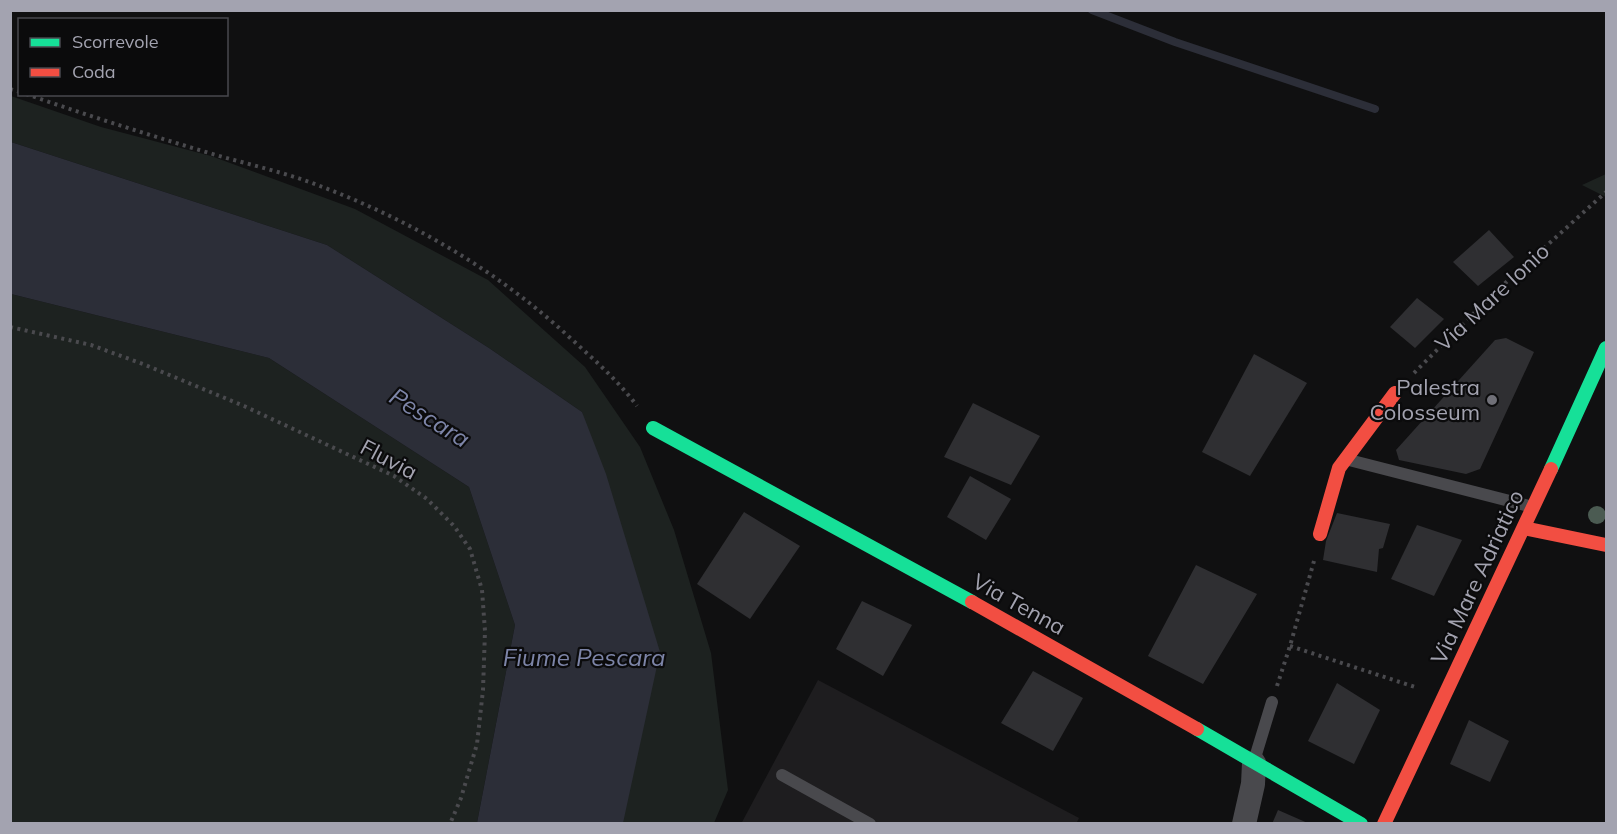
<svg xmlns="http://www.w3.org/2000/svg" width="1617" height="834" font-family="Mulish,sans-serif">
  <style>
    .built { fill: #1e1d1f }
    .green { fill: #1d2220 }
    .water { fill: #2c2e38 }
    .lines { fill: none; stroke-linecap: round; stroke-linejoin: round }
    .stream { stroke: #2c2e38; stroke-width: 8 }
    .building { fill: #2f2f32 }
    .path { stroke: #4a4a4e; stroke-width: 4; stroke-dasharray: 3 4.5; stroke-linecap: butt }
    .lane { stroke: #49494d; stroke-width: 12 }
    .street { stroke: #49494d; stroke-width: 24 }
    .fast { stroke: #16e098; stroke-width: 14 }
    .jam { stroke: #f24e42; stroke-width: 14 }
    .tree { fill: #4b5b52 }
    .poi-dot { fill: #707078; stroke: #0b0b0c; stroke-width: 2 }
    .labels { text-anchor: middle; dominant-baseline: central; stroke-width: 4.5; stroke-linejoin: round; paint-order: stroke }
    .street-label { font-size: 22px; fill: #a3a3b0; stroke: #0b0b0c }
    .poi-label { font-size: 22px; fill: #a3a3b0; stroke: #0b0b0c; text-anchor: end }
    .water-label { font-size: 24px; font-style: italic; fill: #7d85a8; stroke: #0b0b0c }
  </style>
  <rect width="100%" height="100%" fill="#101011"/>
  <!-- built -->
  <polygon class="built" points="818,680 1079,818 1076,824 741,824"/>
  <!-- green -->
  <g class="green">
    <polygon points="11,96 101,127 211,156 355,209 488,280 585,367 640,447 674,530 711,653 728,790 714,823 623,823 582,412 489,348 327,245 11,142"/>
    <polygon points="1606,174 1606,197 1582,185"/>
    <polygon points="11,294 269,358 469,487 515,625 477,823 11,823"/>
  </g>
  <!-- water -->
  <polygon class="water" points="11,142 327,245 489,348 582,412 606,474 660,652 623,823 477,823 515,625 469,487 269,358 11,294"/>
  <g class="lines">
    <!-- stream -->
    <polyline class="stream" points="1092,10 1175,42 1375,109"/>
  </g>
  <!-- building -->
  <g class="building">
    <polygon points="1489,230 1514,257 1478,286 1453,262"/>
    <polygon points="1417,298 1444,319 1415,348 1390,327"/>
    <polygon points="1506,338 1534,352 1480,469 1466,474 1399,460 1396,450 1495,340"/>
    <polygon points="1254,354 1307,383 1250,476 1202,452"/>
    <polygon points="973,403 1040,436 1011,485 944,457"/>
    <polygon points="970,476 1011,499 986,540 947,517"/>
    <polygon points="744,512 800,546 750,619 697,584"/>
    <polygon points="1337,513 1390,524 1383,548 1379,549 1377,572 1323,560 1326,541"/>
    <polygon points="1417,525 1462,540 1434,596 1391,579"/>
    <polygon points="1196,565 1257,594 1203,684 1148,656"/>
    <polygon points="862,601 912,625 883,676 836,649"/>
    <polygon points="1033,671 1083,698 1053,751 1001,723"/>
    <polygon points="1337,683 1380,710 1354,764 1308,741"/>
    <polygon points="1469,720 1509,741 1490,782 1450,764"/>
    <polygon points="1278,810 1310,824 1272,824"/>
  </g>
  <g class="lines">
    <!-- path -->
    <g class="path">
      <polyline points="10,89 20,92"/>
      <path d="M26,94C89,116 152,136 216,155C251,165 287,173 320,186C410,220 496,270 567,335C592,358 617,379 637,406"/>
      <polyline points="10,327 91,345 143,364 244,406 394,476 427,499 454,526 470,549 482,590 485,631 483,690 477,744 461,798 450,824"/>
      <polyline points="1414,373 1492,295 1606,192"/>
      <polyline points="1290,646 1418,688"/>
      <polyline points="1277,686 1290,646 1314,561"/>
    </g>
    <!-- lane -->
    <g class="lane">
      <polyline points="1349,460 1533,507"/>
      <polyline points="1254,761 1272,702"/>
      <polyline points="782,775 870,824"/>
    </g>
    <!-- street -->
    <polyline class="street" points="1244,824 1253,784 1254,763"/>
    <!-- fast -->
    <g class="fast">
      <polyline points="653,428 972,602"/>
      <polyline points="1551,469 1606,348"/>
      <polyline points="1197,729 1361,824"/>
    </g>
    <!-- jam -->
    <g class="jam">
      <polyline points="1524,528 1606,545"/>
      <polyline points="1320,534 1339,468 1395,393"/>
      <polyline points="972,602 1197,729"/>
      <polyline points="1384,824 1551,469"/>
    </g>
  </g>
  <!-- trees -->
  <circle class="tree" cx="1597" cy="515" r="9"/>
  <!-- markers -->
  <circle class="poi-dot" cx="1492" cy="400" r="6"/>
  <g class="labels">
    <!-- street labels -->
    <g class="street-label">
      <text transform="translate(1492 297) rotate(-43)">Via Mare Ionio</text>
      <text transform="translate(389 459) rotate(28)">Fluvia</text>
      <text transform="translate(1477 577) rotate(-65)">Via Mare Adriatico</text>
      <text transform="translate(1019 604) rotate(29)">Via Tenna</text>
    </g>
    <!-- poi labels -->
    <g class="poi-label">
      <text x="1480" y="387">Palestra<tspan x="1480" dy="25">Colosseum</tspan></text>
    </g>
    <!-- water labels -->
    <g class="water-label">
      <text transform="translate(430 417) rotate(32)">Pescara</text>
      <text x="584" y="657">Fiume Pescara</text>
    </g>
  </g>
  <!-- border -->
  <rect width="1617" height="834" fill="none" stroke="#a3a3b0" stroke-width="24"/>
  <!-- legend -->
  <rect x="18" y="18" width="210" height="78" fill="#0b0b0c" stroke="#48484e" stroke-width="1.5"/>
  <rect x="30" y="38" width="30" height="9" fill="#16e098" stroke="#48484e" stroke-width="1.5"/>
  <text x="72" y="48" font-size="18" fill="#a3a3b0">Scorrevole</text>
  <rect x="30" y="68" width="30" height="9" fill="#f24e42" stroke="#48484e" stroke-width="1.5"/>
  <text x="72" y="78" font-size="18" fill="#a3a3b0">Coda</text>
</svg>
